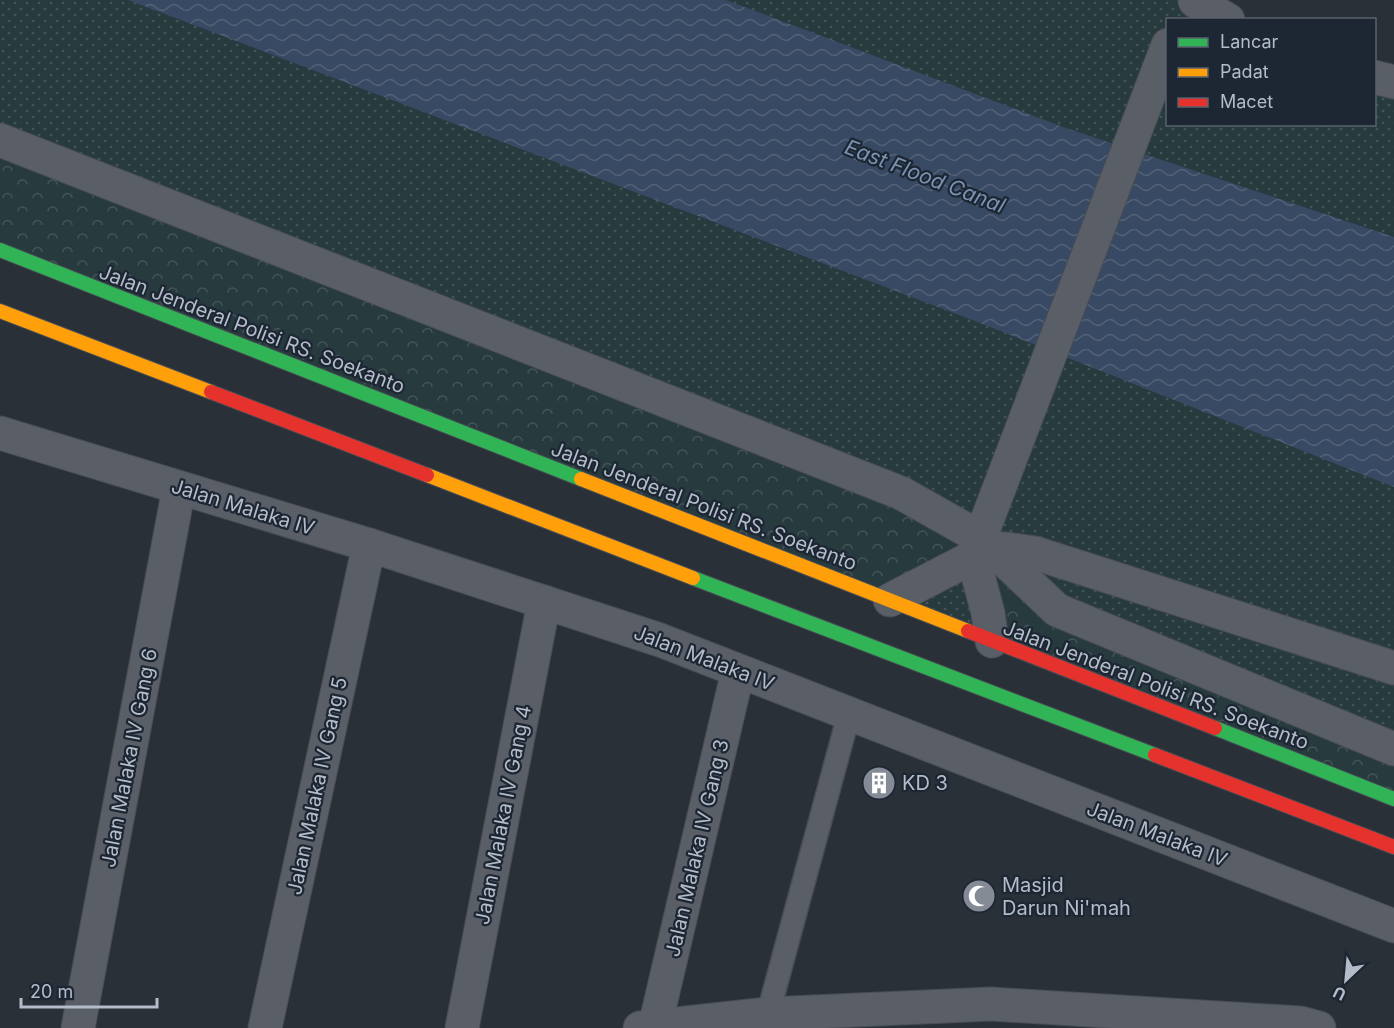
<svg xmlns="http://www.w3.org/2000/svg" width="1394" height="1028" font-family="Inter,sans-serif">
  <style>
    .grass { fill: url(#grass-dots) }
    .park { fill: url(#park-crowns) }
    .water { fill: url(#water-waves) }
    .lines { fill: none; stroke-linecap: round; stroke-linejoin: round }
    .lane-casing { stroke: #484c53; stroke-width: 25 }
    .street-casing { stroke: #484c53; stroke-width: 35 }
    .fast-casing { stroke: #484c55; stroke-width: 16 }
    .slow-casing { stroke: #484c55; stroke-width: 16 }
    .jam-casing { stroke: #484c55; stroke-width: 16 }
    .lane { stroke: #5a5e66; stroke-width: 22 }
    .street { stroke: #5a5e66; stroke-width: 33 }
    .fast { stroke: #30b455; stroke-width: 14 }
    .slow { stroke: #ff9f0a; stroke-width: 14 }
    .jam { stroke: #e5322d; stroke-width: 14 }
    .labels { text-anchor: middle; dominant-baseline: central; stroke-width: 4.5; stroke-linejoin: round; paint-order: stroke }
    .street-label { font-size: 20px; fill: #b4bcc9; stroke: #1d2633 }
    .poi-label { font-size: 20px; fill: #b4bcc9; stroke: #1d2633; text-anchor: start }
    .water-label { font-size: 21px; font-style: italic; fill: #7c92b1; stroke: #1d2633 }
  </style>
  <defs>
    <pattern id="grass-dots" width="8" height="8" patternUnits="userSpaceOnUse" patternTransform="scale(1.5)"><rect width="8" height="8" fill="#273a3e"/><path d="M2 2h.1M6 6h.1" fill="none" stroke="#445559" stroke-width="1.8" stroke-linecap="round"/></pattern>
    <pattern id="park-crowns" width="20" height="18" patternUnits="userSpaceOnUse" patternTransform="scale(1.5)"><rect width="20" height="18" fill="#273a3e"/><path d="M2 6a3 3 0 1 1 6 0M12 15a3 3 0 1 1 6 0" fill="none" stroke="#445559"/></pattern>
    <pattern id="water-waves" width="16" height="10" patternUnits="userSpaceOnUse" patternTransform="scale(1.5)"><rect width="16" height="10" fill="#384963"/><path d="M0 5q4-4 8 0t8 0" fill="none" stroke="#526178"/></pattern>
  </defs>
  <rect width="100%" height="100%" fill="#2a3038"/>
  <!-- grass -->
  <g class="grass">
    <polygon points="0,0 1195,0 1228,19 1168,20 1168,124 1374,124 1375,77 1394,82 1394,749 0,140"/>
    <polygon points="973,557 992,641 890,600"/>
  </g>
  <!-- park -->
  <polygon class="park" points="0,140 901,493 1057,610 1394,749 1394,799 992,641 972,557 890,600 0,250"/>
  <!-- water -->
  <polygon class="water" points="128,0 726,0 1063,127 1394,237 1394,487 975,321"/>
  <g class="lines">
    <!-- lane casing -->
    <g class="lane-casing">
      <polyline id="lane" points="768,1014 849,714"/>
    </g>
    <!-- street casing -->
    <g class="street-casing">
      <g id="street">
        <polyline points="1195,1 1228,20"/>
        <polyline points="1374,77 1394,82"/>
        <polyline points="0,140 901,493 981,538 1057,610 1394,749"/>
        <polyline points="0,433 369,545 660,640 1394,926"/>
        <polyline points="985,548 1007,549 1035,553 1394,668"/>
        <polyline points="973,557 988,613 992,641"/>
        <polyline points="890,600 973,557 1168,45"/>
        <polyline points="655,1026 738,671"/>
        <polyline points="78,1028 179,488"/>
        <polyline points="265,1028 369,545"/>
        <polyline points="462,1028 544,602"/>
        <polyline points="640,1028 768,1014 991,1004 1300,1023 1319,1028"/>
      </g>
    </g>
    <!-- fast casing -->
    <g class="fast-casing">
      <g id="fast">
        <polyline points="0,250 581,479"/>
        <polyline points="693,578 1155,755"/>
        <polyline points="1215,728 1394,799"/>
      </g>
    </g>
    <!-- slow casing -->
    <g class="slow-casing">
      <g id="slow">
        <polyline points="0,311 211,392"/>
        <polyline points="427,475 693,578"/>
        <polyline points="581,479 968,631"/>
      </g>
    </g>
    <!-- jam casing -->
    <g class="jam-casing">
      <g id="jam">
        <polyline points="211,392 427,475"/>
        <polyline points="968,631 1215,728"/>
        <polyline points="1155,755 1394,847"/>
      </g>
    </g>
    <!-- lane -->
    <use href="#lane" class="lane"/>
    <!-- street -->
    <use href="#street" class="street"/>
    <!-- fast -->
    <use href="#fast" class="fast"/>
    <!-- slow -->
    <use href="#slow" class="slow"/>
    <!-- jam -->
    <use href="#jam" class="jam"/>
  </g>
  <!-- icons -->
  <defs>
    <g id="building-disc" transform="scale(1.725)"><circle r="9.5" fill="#848b96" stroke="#1d2633"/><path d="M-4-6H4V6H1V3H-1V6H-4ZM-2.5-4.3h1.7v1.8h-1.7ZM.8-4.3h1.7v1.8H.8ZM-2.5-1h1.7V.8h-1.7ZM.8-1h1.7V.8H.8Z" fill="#fff"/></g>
    <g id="mosque-disc" transform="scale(1.725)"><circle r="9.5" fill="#848b96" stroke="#1d2633"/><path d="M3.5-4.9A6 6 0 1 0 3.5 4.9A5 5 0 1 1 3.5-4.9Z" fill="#fff"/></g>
  </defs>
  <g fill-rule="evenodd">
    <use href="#building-disc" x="879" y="783"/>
    <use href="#mosque-disc" x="979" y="896"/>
  </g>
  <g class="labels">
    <!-- street labels -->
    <g class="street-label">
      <text transform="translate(252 329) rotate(21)">Jalan Jenderal Polisi RS. Soekanto</text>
      <text transform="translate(704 506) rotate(21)">Jalan Jenderal Polisi RS. Soekanto</text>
      <text transform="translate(243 507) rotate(17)">Jalan Malaka IV</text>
      <text transform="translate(704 658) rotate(21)">Jalan Malaka IV</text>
      <text transform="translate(1156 685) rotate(21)">Jalan Jenderal Polisi RS. Soekanto</text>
      <text transform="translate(129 758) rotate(-79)">Jalan Malaka IV Gang 6</text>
      <text transform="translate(317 786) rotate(-78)">Jalan Malaka IV Gang 5</text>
      <text transform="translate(503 815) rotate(-79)">Jalan Malaka IV Gang 4</text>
      <text transform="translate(1157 834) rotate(21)">Jalan Malaka IV</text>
      <text transform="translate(697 848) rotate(-77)">Jalan Malaka IV Gang 3</text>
    </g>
    <!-- poi labels -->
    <g class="poi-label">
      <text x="902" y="783">KD 3</text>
      <text x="1002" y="885">Masjid<tspan x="1002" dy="23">Darun Ni'mah</tspan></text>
    </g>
    <!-- water labels -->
    <g class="water-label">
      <text transform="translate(925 176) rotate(21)">East Flood Canal</text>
    </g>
  </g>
  <!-- legend -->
  <rect x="1166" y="18" width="210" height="108" fill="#1d2633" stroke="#59626f" stroke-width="1.5"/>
  <rect x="1178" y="38" width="30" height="9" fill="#30b455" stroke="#59626f" stroke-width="1.5"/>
  <text x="1220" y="48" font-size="18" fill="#b4bcc9">Lancar</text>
  <rect x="1178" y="68" width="30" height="9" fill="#ff9f0a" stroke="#59626f" stroke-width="1.5"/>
  <text x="1220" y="78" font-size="18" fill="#b4bcc9">Padat</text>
  <rect x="1178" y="98" width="30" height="9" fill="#e5322d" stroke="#59626f" stroke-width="1.5"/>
  <text x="1220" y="108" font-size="18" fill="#b4bcc9">Macet</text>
  <!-- north arrow -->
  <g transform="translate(1346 980) rotate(206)" stroke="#1d2633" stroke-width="4.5" paint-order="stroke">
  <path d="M0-4.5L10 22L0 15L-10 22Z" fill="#b4bcc9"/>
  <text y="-9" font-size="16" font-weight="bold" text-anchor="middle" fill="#b4bcc9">U</text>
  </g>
  <!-- scale -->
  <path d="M21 998v9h136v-9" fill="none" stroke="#b4bcc9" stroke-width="3"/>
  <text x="30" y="998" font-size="18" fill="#b4bcc9" stroke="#1d2633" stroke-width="4.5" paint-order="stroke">20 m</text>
</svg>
